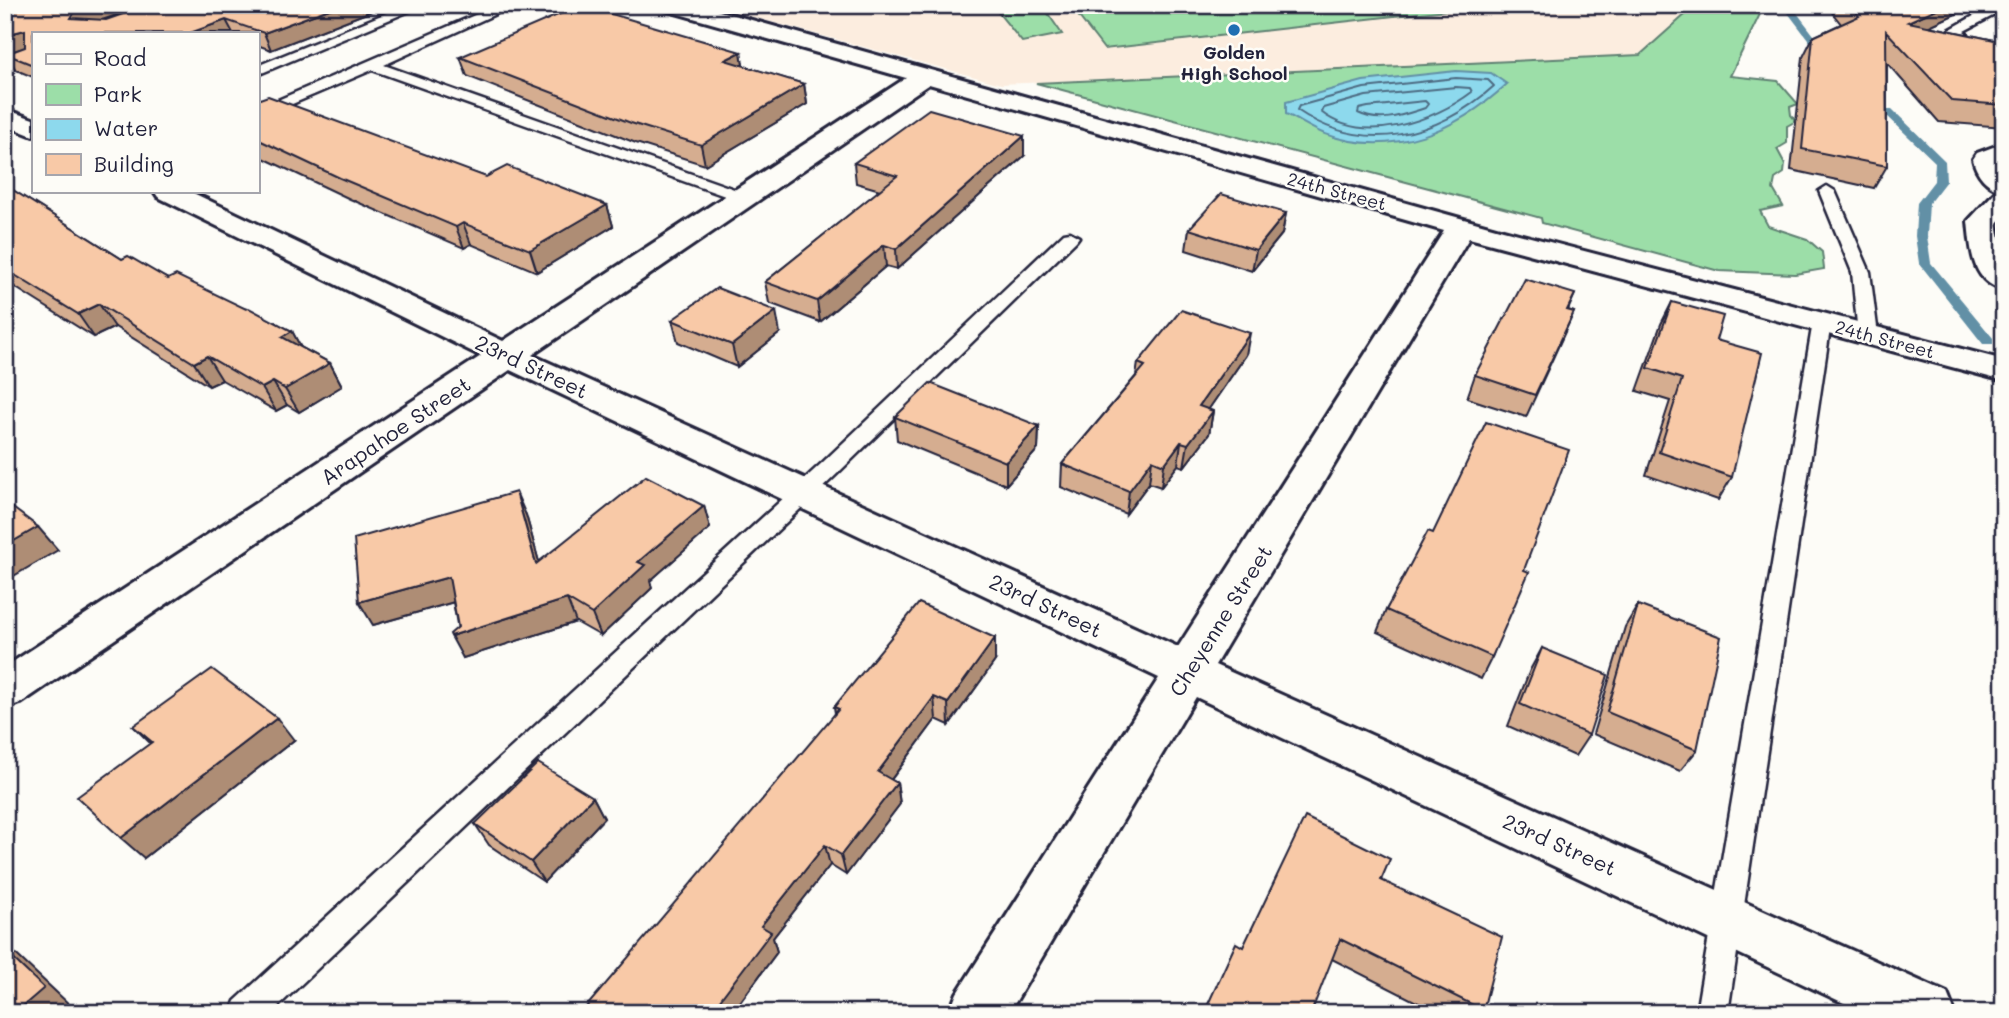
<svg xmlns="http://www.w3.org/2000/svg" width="2009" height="1018" font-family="Mali,sans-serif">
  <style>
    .built { fill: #fceddf }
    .green { fill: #9cdea8; stroke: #5f8072; stroke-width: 2 }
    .water { fill: #8dd9ed; stroke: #6290a6; stroke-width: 2 }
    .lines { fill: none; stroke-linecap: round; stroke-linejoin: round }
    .shore { stroke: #4d6b82; stroke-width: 2 }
    .stream { fill: #6290a6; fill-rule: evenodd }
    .service-casing { stroke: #22223b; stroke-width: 5 }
    .minor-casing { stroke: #22223b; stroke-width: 6 }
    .service { fill: #fdfcf7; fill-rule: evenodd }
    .minor { fill: #fdfcf7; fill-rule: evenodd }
    .wall { fill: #d5ad90; stroke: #22223b; stroke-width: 2 }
    .shaded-wall { fill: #ae8d75; stroke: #22223b; stroke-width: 2 }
    .building { fill: #f8c9a7; stroke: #22223b; stroke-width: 2 }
    .poi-dot { fill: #1f6fb2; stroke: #fdfcf7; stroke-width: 2.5 }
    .labels { text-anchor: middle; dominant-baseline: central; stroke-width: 5; stroke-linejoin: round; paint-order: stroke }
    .far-poi-label { font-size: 18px; font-weight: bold; fill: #22223b; stroke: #fdfcf7 }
    .far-street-label { font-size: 18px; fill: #22223b; stroke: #fdfcf7 }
    .street-label { font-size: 21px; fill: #22223b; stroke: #fdfcf7 }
  </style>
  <rect width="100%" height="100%" fill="#fdfcf7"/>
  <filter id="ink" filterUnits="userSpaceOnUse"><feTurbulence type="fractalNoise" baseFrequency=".0143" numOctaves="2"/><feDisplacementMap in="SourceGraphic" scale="14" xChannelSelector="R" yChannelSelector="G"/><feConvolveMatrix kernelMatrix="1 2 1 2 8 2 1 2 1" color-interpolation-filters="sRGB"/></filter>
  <g filter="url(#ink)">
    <!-- built -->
    <polygon class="built" points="709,5 1696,5 1640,55 1001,84"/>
    <!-- green -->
    <g class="green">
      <polygon points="992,5 1042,5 1062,34 1022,42"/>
      <polygon points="1070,5 1491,5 1104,49"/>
      <polygon points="1696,5 1760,5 1763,8 1730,76 1778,81 1798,104 1790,107 1791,115 1796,121 1787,126 1787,143 1777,149 1785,164 1784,173 1775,179 1773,189 1783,206 1760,211 1768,226 1807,239 1822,252 1824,269 1795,274 1719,271 1542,223 1541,218 1036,83 1640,55"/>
    </g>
    <!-- water -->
    <path class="water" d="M1456,71L1491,73L1507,84C1458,130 1392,159 1325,134C1312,129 1299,120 1286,114V102L1363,81Z"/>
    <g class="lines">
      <!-- shore -->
      <g class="shore">
        <path d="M1456,78L1488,80L1494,86C1437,138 1363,155 1297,110L1299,106L1364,88Z"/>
        <path d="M1456,87L1470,88L1472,92C1434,121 1364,146 1321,112L1323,108L1366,96Z"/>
        <path d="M1425,101L1428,104L1425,108C1403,115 1380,124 1358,113L1359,109L1368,107Z"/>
      </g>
      <!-- stream -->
      <g class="stream">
        <polygon points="1782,5 1791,5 1820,43 1829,47 1829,51 1814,47"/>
        <polygon points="1884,109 1892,109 1945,161 1946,181 1929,203 1927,236 1931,263 1993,338 1993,344 1983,344 1919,263 1915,236 1917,203 1934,181 1935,162 1884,113"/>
      </g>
      <!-- service casing -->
      <g class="service-casing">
        <g id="service">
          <polygon points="406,5 424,5 257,75 257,66"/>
          <polygon points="498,5 515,5 384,65 751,195 753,198 751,201 739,201 372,70 257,119 257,109"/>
          <polygon points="1993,5 2004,5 2004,10 1964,31 1981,46 2004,52 2004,60 1972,52 1949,30"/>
          <polygon points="1827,186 1835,191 1870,272 1878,335 1875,339 1868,341 1858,335 1852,272 1819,191"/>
          <polygon points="1070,232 1079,237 1076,241 839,472 271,1013 231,1013 235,1001 823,462 1064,233"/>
          <polygon points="1822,316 1831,322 1728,1013 1696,1013 1813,322"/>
        </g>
      </g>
      <!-- minor casing -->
      <g class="minor-casing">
        <g id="minor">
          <path d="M663,5H698L1503,230L2004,360V381L1469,238L1215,665L1947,993L1955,1013H1865L1196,697L1009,1013H949L957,993L1159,678L510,370L21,703L5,708V667L481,356L158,197L154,191H189L503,341L906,78L665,10ZM929,84L1444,231L1178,647L532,355Z"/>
          <polygon points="33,48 33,62 5,71 5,56"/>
          <polygon points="5,109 33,119 33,136 5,125"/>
          <path d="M2004,143V161L2000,163L2004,169V215L1997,223L2004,263V290C1971,282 1971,249 1968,221L1994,193L2003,191C1987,187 1976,174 1973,159L1977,153Z"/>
        </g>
      </g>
      <!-- service -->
      <use href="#service" class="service"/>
      <!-- minor -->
      <use href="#minor" class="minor"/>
    </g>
    <!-- wall -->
    <g class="wall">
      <polygon points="5,5 145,5 103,19 387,5 271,50 257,45 257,33 33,33 33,77 16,70 6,54 13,51"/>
      <polygon points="1826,5 1975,5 1929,26 2004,42 2004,127 1939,122 1887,63 1887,166 1874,188 1791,170 1803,57 1813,37 1841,24"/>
      <polygon points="741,52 743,66 804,84 807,104 705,165 636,143 467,76 460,57"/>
      <polygon points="257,100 486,177 607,205 613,226 537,272 471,244 464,248 350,199 257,155"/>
      <polygon points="1024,156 897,269 886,266 820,322 769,303 765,282 880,190 856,183 854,163"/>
      <polygon points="5,185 122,259 168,279 246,309 292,331 300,347 330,363 342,386 299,412 287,405 276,411 222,380 209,386 115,327 94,337 5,281"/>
      <polygon points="1286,213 1282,234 1252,271 1186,250 1189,229"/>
      <polygon points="1575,294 1568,310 1574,312 1526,417 1467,398 1475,375"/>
      <polygon points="1672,302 1716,340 1732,477 1718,500 1646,475 1670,401 1637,391 1661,324"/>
      <polygon points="672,320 780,333 737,367 678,342"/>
      <polygon points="1246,355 1208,410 1213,411 1209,434 1184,467 1178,465 1161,487 1149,483 1126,514 1061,487 1062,464 1136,376 1138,363"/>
      <polygon points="895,417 1039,426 1038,449 1006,485 897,440"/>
      <polygon points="704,506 710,528 650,581 652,588 601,636 576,622 463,658 453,602 373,625 526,515 539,562"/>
      <polygon points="1433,533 1524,570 1492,657 1481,679 1377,632 1386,610"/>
      <polygon points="1638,605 1697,750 1680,771 1593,734 1625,627"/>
      <polygon points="1542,648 1589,735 1575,756 1508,726 1530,670"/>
      <polygon points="995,661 949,725 936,719 891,780 897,783 900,804 846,875 830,865 773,938 777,952 732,1013 835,713 834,707"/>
      <polygon points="133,726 294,740 144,858 150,743"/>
      <polygon points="593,797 604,818 544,882 489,845 475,824"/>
      <polygon points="1381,880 1483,1010 1481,1013 1438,1013 1332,959 1243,947"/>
    </g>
    <!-- shaded-wall -->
    <g class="shaded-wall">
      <polygon points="90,5 145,5 85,26 71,18 76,10"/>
      <polygon points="340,5 387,5 271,50 264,33"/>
      <polygon points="1945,5 1975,5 1897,41 1908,22"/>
      <polygon points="226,20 233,33 190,33"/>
      <polygon points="25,30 33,46 5,53 5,35"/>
      <polygon points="741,52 744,71 725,60"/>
      <polygon points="804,84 807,104 705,165 701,145"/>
      <polygon points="1024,136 1024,156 897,269 896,249"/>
      <polygon points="607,205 613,226 537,272 530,250"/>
      <polygon points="1286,213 1282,234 1252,271 1256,250"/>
      <polygon points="463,223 471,244 464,248 456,227"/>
      <polygon points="884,245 886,266 820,322 817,301"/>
      <polygon points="99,304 115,327 94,337 78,314"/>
      <polygon points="776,311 780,333 737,367 732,345"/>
      <polygon points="292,331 305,355 282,337"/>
      <polygon points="1250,333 1246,355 1195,429 1199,406"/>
      <polygon points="207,356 222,380 209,386 194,363"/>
      <polygon points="330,363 342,386 299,412 285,389"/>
      <polygon points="273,382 287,405 276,411 262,388"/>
      <polygon points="1213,411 1209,434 1184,467 1188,444"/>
      <polygon points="1039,426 1038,449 1006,485 1006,462"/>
      <polygon points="1181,442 1178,465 1161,487 1164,465"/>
      <polygon points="1152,460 1149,483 1126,514 1129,491"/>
      <polygon points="516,492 526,515 546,587 536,564"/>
      <polygon points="704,506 710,528 650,581 652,588 601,636 592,614 638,562"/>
      <polygon points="38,527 58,550 5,581 5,546"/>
      <polygon points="449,577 461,600 373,625 359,602"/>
      <polygon points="567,599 576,622 463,658 451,636"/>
      <polygon points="995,638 995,661 949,725 948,703"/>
      <polygon points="934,697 936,719 881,793 878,772"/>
      <polygon points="277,718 294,740 144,858 121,838"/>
      <polygon points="897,783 900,804 846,875 841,855"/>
      <polygon points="593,797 604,818 544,882 531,862"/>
      <polygon points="825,845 830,865 773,938 777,952 732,1013 710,1013 761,926"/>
      <polygon points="5,944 72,1007 64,1013 15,1013 5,951"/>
    </g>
    <!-- building -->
    <g class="building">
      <polygon points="5,5 90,5 76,10 71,18 106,20 149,5 340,5 264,33 226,20 190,33 33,33 33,65 6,54 25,47 25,30 5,35"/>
      <polygon points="581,5 741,52 725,60 804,84 701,145 631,123 460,57"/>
      <polygon points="1851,5 1945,5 1908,22 2004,42 2004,105 1952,101 1886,31 1887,166 1802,149 1813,37 1859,16"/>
      <polygon points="268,96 486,177 507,166 607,205 530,250 463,223 456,227 340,178 257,139 257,100"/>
      <polygon points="929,109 1024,136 896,249 884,245 817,301 765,282 897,176 854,163"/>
      <polygon points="5,185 122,259 128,256 168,279 176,275 246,309 249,308 292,331 282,337 330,363 285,389 273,382 262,388 207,356 194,363 99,304 78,314 5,269"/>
      <polygon points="1221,194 1286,213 1256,250 1189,229"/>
      <polygon points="1525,279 1575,294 1567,310 1574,312 1535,395 1475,375"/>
      <polygon points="717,288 776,311 732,345 672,320"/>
      <polygon points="1672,302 1723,316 1716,340 1762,353 1732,477 1659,452 1682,379 1648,368"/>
      <polygon points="1181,310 1250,333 1199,406 1213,411 1188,444 1181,442 1164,465 1152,460 1129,491 1062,464 1145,366 1138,363"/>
      <polygon points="930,383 1039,426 1006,462 895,417"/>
      <polygon points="1486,422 1569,450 1524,570 1529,572 1492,657 1386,610 1428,531 1433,533"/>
      <polygon points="646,476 704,506 638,562 645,565 592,614 567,599 451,636 450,634 458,627 449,577 359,602 354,539 516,492 536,564"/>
      <polygon points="5,502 38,527 5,546"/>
      <polygon points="919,603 995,638 948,703 934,697 878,772 897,783 841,855 825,845 761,926 771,932 710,1013 581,1013 839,709 834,707"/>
      <polygon points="1638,605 1721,637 1697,750 1607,712"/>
      <polygon points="1542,648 1608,675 1589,735 1520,704"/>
      <polygon points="212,669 277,718 121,838 77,797 152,742 133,726"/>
      <polygon points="538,763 593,797 531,862 475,824"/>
      <polygon points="1305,817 1390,859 1381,880 1502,937 1483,1010 1340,939 1311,1013 1204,1013 1236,943 1243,947"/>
      <polygon points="5,951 44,988 15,1013 5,1013"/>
    </g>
  </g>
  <!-- markers -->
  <circle class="poi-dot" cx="1234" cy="30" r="7"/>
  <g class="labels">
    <!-- far-poi labels -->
    <g class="far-poi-label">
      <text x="1234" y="52">Golden<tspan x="1234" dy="21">High School</tspan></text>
    </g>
    <!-- far-street labels -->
    <g class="far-street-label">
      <text transform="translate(1337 191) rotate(15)">24th Street</text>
      <text transform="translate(1885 339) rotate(15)">24th Street</text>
    </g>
    <!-- street labels -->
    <g class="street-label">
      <text transform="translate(532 366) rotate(25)">23rd Street</text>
      <text transform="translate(395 430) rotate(-34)">Arapahoe Street</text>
      <text transform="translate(1046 605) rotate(25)">23rd Street</text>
      <text transform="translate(1220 620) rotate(-58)">Cheyenne Street</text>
      <text transform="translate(1560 844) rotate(24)">23rd Street</text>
    </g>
  </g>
  <!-- margin -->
  <rect width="2009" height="1018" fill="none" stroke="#fdfcf7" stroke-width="28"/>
  <rect x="14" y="14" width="1981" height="990" fill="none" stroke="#22223b" stroke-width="2.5" filter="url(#ink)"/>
  <!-- legend -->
  <rect x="32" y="32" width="228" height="161" fill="#fdfcf7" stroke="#a5a5ac" stroke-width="2"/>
  <rect x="46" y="54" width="35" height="10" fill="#fdfcf7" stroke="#a5a5ac" stroke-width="2"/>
  <text x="94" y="66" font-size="21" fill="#22223b">Road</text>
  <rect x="46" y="84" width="35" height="21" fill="#9cdea8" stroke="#a5a5ac" stroke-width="2"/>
  <text x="94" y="102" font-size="21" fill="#22223b">Park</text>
  <rect x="46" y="119" width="35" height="21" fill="#8dd9ed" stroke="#a5a5ac" stroke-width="2"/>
  <text x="94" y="136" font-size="21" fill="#22223b">Water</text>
  <rect x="46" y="154" width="35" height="21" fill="#f8c9a7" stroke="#a5a5ac" stroke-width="2"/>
  <text x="94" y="172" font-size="21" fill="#22223b">Building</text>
</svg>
